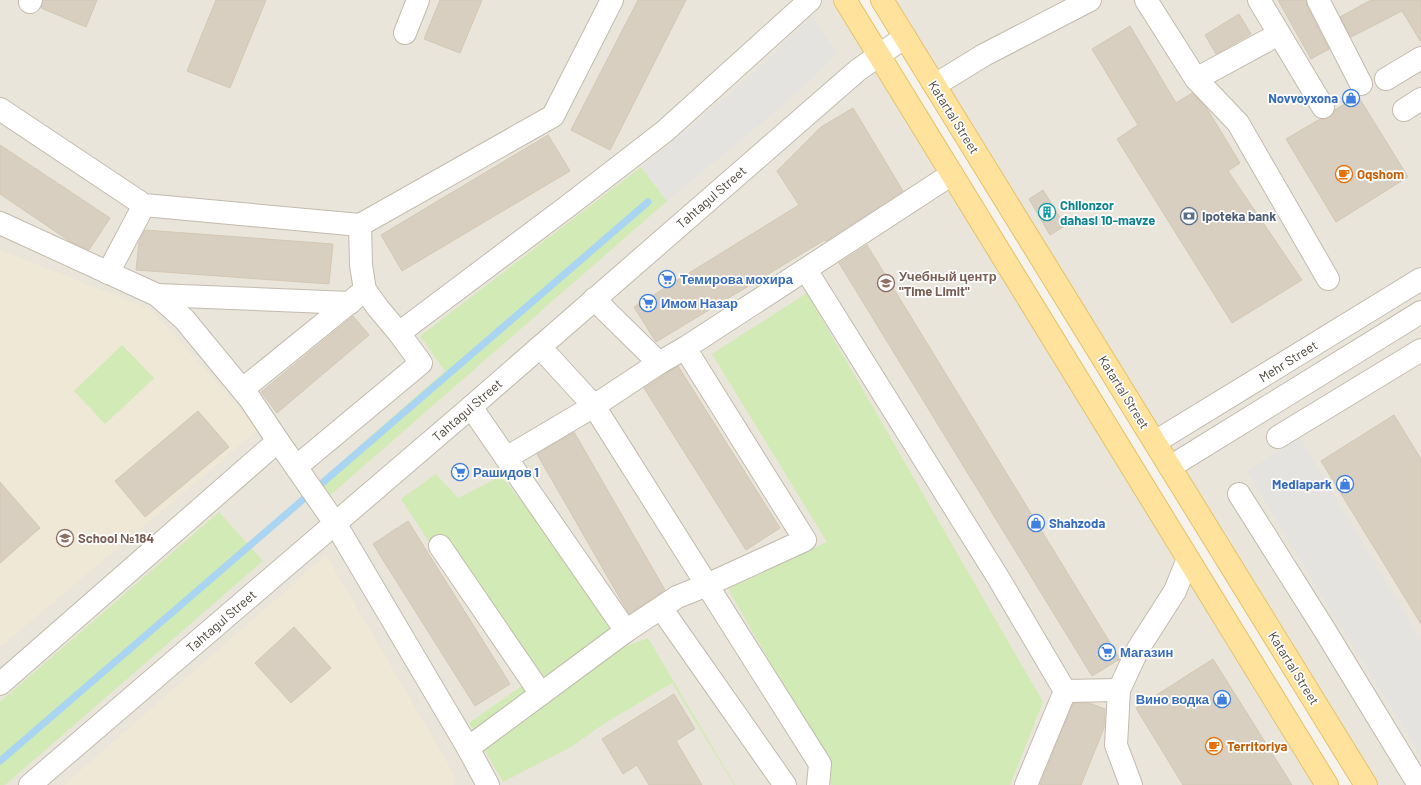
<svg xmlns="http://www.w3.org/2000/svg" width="1421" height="785" font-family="Barlow,sans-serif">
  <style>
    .residential { fill: #eae5da }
    .education { fill: #efe8d6 }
    .green { fill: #d2eab5 }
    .parking { fill: #e5e3e0 }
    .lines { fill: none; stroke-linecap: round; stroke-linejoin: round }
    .stream { stroke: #a9d4f2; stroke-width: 7 }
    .building { fill: #d8cfc1; stroke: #d3c7b4 }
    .minor-casing { stroke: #c2bbae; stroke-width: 24 }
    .major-casing { stroke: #e6c16a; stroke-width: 24 }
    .minor { stroke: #fff; stroke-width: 22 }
    .major { stroke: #ffe39c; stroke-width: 22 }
    .labels { text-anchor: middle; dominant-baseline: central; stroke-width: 3.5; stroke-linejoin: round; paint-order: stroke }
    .shop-label { font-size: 13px; font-weight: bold; fill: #366cbe; stroke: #fff; text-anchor: start }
    .street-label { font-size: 13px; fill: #4b4439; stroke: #fff }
    .food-label { font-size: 13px; font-weight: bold; fill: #c56008; stroke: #fff; text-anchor: start }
    .culture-label { font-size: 13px; font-weight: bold; fill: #0d838f; stroke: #fff; text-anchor: start }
    .service-label { font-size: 13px; font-weight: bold; fill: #4e5e75; stroke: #fff; text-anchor: start }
    .education-label { font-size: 13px; font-weight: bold; fill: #785e54; stroke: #fff; text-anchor: start }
  </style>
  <rect width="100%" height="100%" fill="#f6f3ec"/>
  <!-- residential -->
  <g class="residential">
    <polygon points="0,0 845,0 1327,785 0,785"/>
    <polygon points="882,0 1421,0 1421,785 1366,785"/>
  </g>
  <!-- education -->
  <g class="education">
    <polygon points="0,250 150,309 259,429 0,647"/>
    <polygon points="326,555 455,776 453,785 64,785"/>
  </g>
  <!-- green -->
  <g class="green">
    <polygon points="641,167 667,201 327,498 316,484 445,371 420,336"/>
    <polygon points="807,293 1043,702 1010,785 831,785 829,780 810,785 832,770 728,589 827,542 712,354"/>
    <polygon points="122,345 154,378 105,424 74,391"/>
    <polygon points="436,474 458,498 501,476 626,631 619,649 648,638 735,785 734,785 672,683 602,725 571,747 503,782 469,723 523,685 401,499"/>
    <polygon points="219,512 263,561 5,785 0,785 0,702"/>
  </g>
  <!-- parking -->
  <g class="parking">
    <polygon points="812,16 837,53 815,76 777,110 667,201 641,167 689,128 758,69"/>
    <polygon points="1300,438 1421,640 1421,755 1337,621 1247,471"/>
  </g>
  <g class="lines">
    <!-- stream -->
    <polyline class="stream" points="0,761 648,202"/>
  </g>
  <!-- building -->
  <g class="building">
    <polygon points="43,0 97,0 86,27 41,8"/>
    <polygon points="216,0 266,0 230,88 187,71"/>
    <polygon points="440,0 482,0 460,53 424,39"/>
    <polygon points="638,0 686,0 610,150 571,130"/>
    <polygon points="1278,0 1306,0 1307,6 1329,49 1311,59"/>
    <polygon points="1371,0 1421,0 1421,42 1402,11 1351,37 1340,17"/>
    <polygon points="1239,14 1251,34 1216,54 1205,35"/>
    <polygon points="1130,26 1176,103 1192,93 1206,107 1240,163 1228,171 1302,280 1232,323 1117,139 1138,125 1092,49"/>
    <polygon points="1358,96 1408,177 1336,222 1286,139 1320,119 1324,119 1330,117 1334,113 1335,110"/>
    <polygon points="853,108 903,191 826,241 825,240 808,250 656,342 634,307 799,205 777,171 821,127"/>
    <polygon points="548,135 570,171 402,271 381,235"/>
    <polygon points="0,145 110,218 89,250 71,242 0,194"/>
    <polygon points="1043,190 1065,226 1050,235 1029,199"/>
    <polygon points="145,230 333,244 329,284 136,270 139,242"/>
    <polygon points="867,245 1120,659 1092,676 839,263"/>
    <polygon points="353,316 369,335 277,413 261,392"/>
    <polygon points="678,366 780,528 746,550 644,388"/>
    <polygon points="198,411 229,447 145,517 115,481"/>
    <polygon points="1394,415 1421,459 1421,624 1321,461"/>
    <polygon points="574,432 665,590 629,614 537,454"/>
    <polygon points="0,482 40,528 0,563"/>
    <polygon points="408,521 510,684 475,706 373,544"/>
    <polygon points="294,627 331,668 291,703 255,663"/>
    <polygon points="1213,659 1292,785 1183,785 1136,708"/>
    <polygon points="674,694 695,729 676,741 702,785 649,785 637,765 623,774 602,739"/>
    <polygon points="1073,703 1089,703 1105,709 1104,728 1081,785 1040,785"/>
  </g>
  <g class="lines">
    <!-- minor casing -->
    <g class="minor-casing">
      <g id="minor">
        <polyline points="1146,0 1196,79 1238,123 1328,279"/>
        <polyline points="1259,0 1323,107"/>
        <polyline points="1318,0 1361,84"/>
        <polyline points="30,2 31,0"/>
        <polyline points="405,33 418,0"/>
        <polyline points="1196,79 1279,34"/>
        <polyline points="1386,79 1421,58"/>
        <polyline points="935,85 984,55 1090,0"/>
        <polyline points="0,109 144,205 360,225 553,116 612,0"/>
        <polyline points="1404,110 1421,99"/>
        <polyline points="0,223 157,295 184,319 250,399 278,441 335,523 468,748 626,631"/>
        <polyline points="360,225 361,265 365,290 378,308 399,333"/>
        <polyline points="806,270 999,579 1065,691"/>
        <polyline points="108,273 144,205"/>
        <polyline points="157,295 350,303"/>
        <polyline points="594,299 659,363 685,348 952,174"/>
        <polyline points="540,347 594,406 820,764 818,785"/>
        <polyline points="243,389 365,290"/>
        <polyline points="471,407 626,631 677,597 707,585 805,540 685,348"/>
        <polyline points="1278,437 1421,350"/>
        <polyline points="1155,442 1421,279"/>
        <polyline points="506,458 594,406 659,363"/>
        <polyline points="296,467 421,363 399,333 568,206 665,131 810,0"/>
        <polyline points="1170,467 1421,312"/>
        <polyline points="1239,494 1324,629 1419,785"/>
        <polyline points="440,546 541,694"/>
        <polyline points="661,608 785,785"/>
        <polyline points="0,684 278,441"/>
        <polyline points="468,748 488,785"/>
        <polyline points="30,785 471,407 858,70 905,37"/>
        <polyline points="1026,785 1065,691 1119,690"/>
        <polyline points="1131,785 1116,745 1119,690 1138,649 1175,591 1188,559"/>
      </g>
    </g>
    <!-- major casing -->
    <g class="major-casing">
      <g id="major">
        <polyline points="845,0 1327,785"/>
        <polyline points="882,0 1366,785"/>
      </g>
    </g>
    <!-- minor -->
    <use href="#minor" class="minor"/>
    <!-- major -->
    <use href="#major" class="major"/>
  </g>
  <!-- icons -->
  <defs>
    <g id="shop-ring" transform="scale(0.9)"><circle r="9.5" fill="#fff" stroke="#3f7fe0" stroke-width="1.5"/><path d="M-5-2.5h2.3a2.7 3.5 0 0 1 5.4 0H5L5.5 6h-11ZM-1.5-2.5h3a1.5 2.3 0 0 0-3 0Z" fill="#3f7fe0"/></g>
    <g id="cafe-ring" transform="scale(0.9)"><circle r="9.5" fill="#fff" stroke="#e8710a" stroke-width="1.5"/><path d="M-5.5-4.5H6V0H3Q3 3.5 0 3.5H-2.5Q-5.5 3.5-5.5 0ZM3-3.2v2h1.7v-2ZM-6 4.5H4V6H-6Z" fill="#e8710a"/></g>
    <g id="building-ring" transform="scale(0.9)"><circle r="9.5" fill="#fff" stroke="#0f9aa8" stroke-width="1.5"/><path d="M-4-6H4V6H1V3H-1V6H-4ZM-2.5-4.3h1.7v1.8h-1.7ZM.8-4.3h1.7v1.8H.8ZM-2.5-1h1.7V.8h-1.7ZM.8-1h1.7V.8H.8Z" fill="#0f9aa8"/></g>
    <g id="bank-ring" transform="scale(0.9)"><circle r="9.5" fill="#fff" stroke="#5c6f8a" stroke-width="1.5"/><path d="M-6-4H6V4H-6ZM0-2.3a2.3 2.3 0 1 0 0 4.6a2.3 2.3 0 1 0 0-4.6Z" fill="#5c6f8a"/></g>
    <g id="supermarket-ring" transform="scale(0.9)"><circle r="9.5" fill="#fff" stroke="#3f7fe0" stroke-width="1.5"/><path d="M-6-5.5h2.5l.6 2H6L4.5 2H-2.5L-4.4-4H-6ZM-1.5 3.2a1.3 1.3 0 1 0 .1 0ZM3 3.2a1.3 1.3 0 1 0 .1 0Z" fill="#3f7fe0"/></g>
    <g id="school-ring" transform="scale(0.9)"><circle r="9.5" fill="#fff" stroke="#8d6e63" stroke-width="1.5"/><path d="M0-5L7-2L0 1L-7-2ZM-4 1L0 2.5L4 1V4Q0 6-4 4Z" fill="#8d6e63"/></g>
  </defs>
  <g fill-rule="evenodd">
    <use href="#shop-ring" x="1351" y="98"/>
    <use href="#cafe-ring" x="1344" y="174"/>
    <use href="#building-ring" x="1047" y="212"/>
    <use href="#bank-ring" x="1189" y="216"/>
    <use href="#supermarket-ring" x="667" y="279"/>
    <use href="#school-ring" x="886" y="283"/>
    <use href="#supermarket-ring" x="648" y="303"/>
    <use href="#supermarket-ring" x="460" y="472"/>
    <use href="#shop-ring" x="1345" y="484"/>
    <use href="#shop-ring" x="1036" y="523"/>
    <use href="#school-ring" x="65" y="538"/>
    <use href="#supermarket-ring" x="1107" y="652"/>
    <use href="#shop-ring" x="1222" y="699"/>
    <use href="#cafe-ring" x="1214" y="746"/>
  </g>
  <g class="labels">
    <!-- shop labels -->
    <g class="shop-label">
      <text x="1338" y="98" text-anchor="end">Novvoyxona</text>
      <text x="680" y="279">Темирова мохира</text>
      <text x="661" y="303">Имом Назар</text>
      <text x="473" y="472">Рашидов 1</text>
      <text x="1332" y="484" text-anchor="end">Mediapark</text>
      <text x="1049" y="523">Shahzoda</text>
      <text x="1120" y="652">Магазин</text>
      <text x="1209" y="699" text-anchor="end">Вино водка</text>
    </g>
    <!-- street labels -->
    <g class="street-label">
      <text transform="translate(954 117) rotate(58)">Katartal Street</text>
      <text transform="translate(711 197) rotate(-41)">Tahtagul Street</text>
      <text transform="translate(1288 361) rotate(-32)">Mehr Street</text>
      <text transform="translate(1124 392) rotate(58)">Katartal Street</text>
      <text transform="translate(467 410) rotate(-41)">Tahtagul Street</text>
      <text transform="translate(221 621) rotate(-41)">Tahtagul Street</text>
      <text transform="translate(1294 668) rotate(58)">Katartal Street</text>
    </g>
    <!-- food labels -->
    <g class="food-label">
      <text x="1357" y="174">Oqshom</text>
      <text x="1227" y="746">Territoriya</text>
    </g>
    <!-- culture labels -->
    <g class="culture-label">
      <text x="1060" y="205">Chilonzor<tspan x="1060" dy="15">dahasi 10-mavze</tspan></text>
    </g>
    <!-- service labels -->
    <g class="service-label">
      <text x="1202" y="216">Ipoteka bank</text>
    </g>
    <!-- education labels -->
    <g class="education-label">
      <text x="899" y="276">Учебный центр<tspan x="899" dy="15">"Time Limit"</tspan></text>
      <text x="78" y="538">School №184</text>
    </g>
  </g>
</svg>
